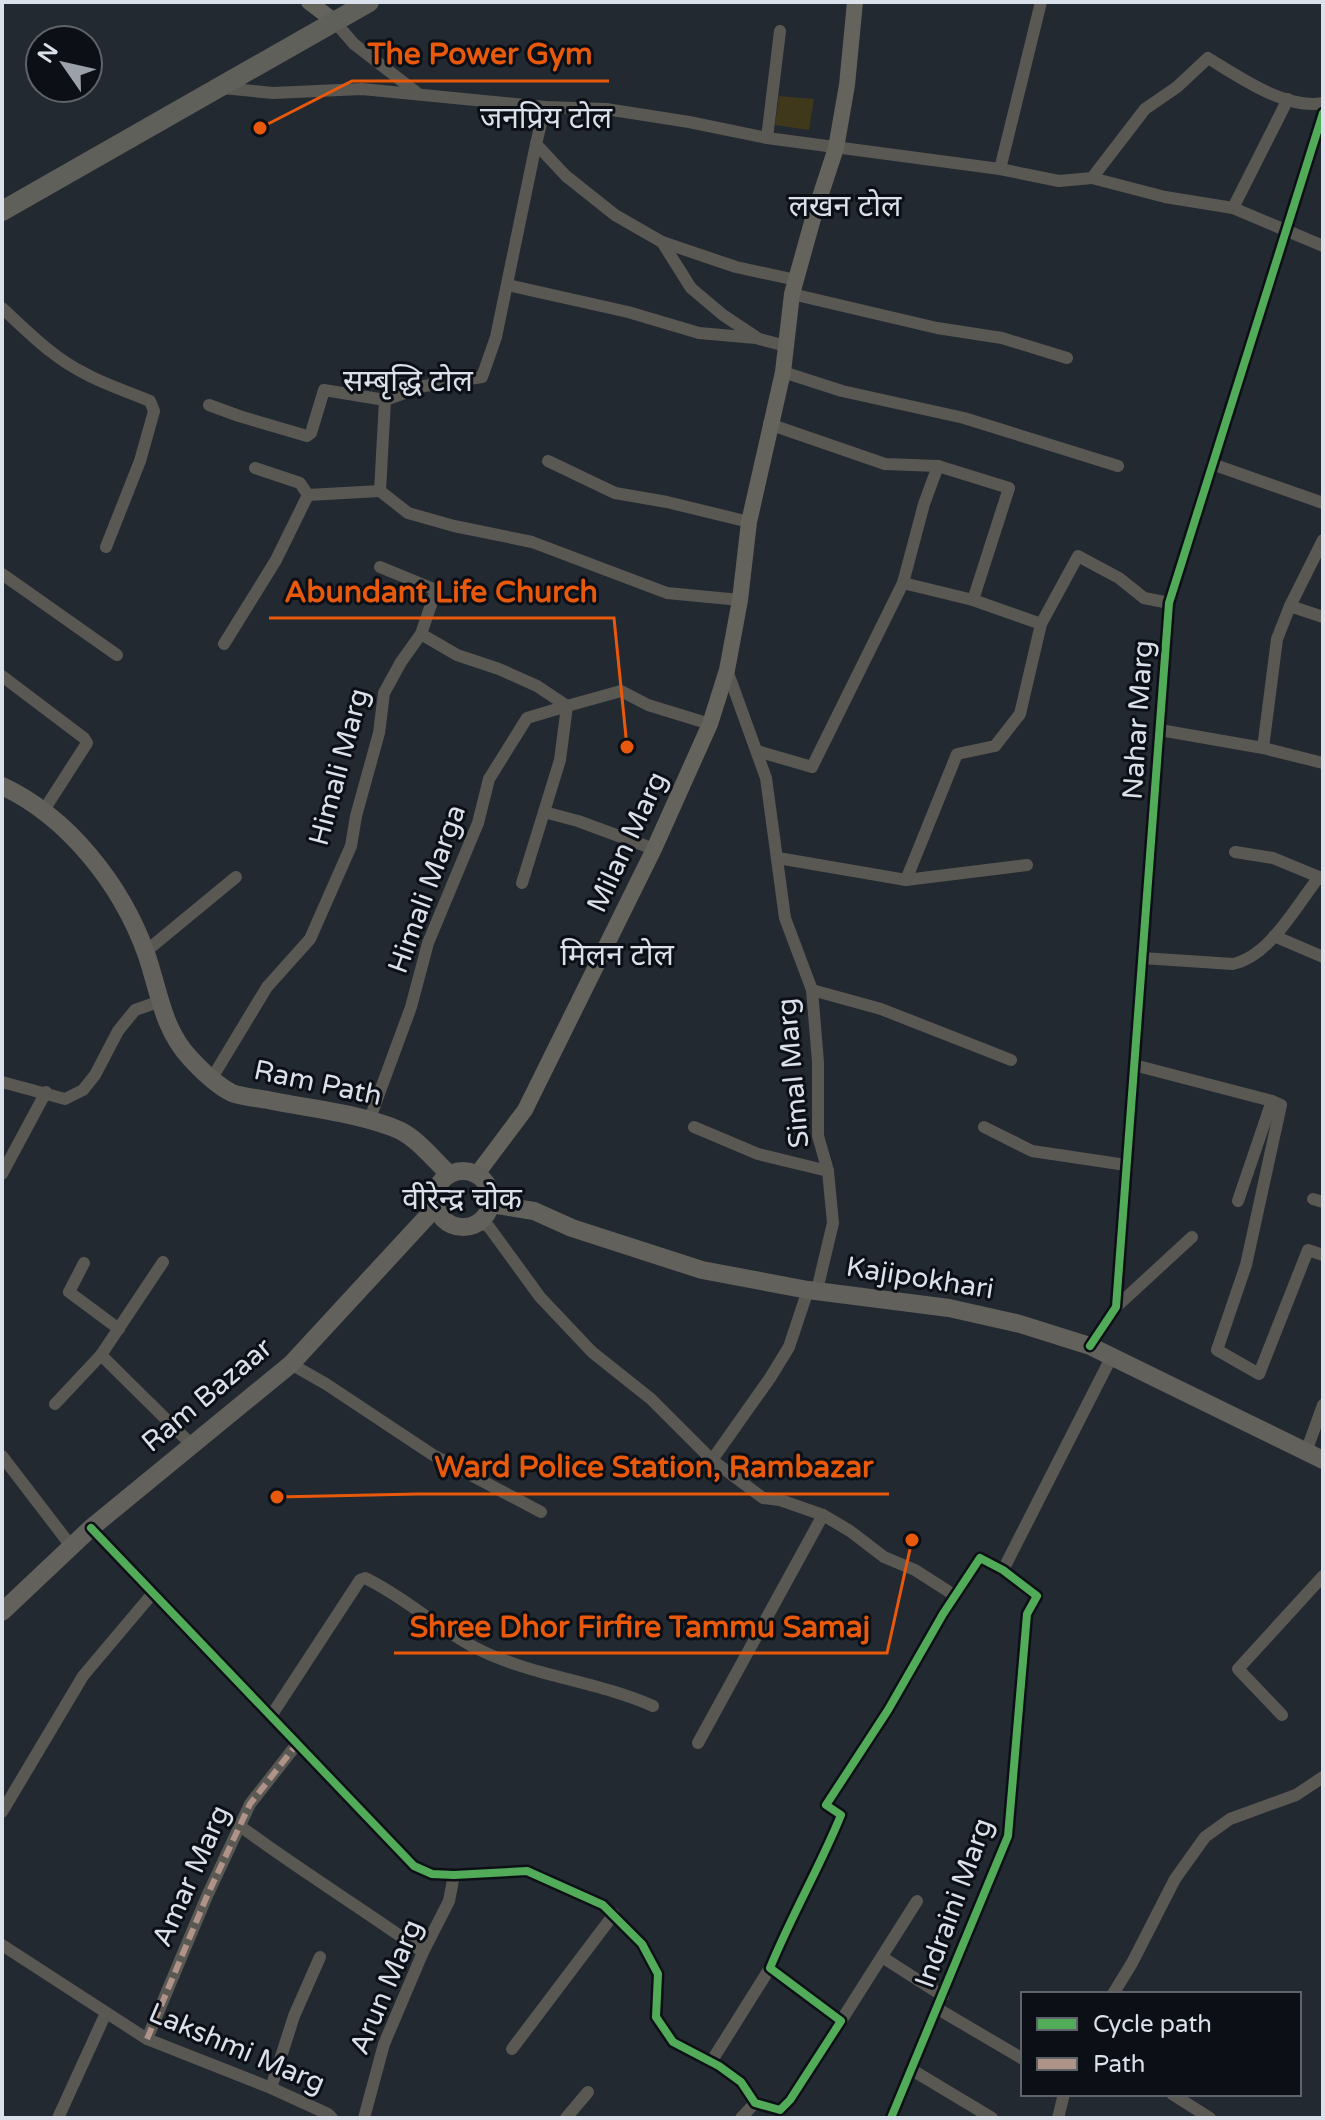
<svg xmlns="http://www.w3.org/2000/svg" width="1325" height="2120" font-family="'Varela Round','Noto Sans Devanagari',sans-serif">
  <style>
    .green { fill: #3f381b }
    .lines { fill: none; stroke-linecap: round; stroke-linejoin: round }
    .minor { stroke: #595853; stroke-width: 12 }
    .secondary { stroke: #64635c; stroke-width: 16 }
    .primary { stroke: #62615c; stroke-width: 18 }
    .trunk { stroke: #60605b; stroke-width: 20 }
    .quiet { stroke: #af9288; stroke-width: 6; stroke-dasharray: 12 6; stroke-linecap: butt }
    .cycleway-casing { stroke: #0c1016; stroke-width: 13 }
    .cycleway { stroke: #51ab58; stroke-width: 8 }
    .labels { text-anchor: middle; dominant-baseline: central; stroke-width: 6; stroke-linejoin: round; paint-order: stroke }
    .street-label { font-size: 28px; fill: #dbe1ea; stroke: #0c1016 }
    .neighbourhood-label { font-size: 30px; fill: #dbe1ea; stroke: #0c1016 }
    .leader { fill: none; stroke: #e8590c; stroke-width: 3 }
    .callout-dot { fill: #e8590c; stroke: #0c1016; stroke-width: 3 }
    .callout-label { font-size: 30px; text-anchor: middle; font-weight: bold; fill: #e8590c; stroke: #0c1016; stroke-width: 6; stroke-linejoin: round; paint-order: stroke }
  </style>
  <rect width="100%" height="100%" fill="#232930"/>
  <!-- green -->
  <polygon class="green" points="779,96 814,99 809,130 775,125"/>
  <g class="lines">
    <!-- minor -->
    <g class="minor">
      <polyline points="334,21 354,44 416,92"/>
      <path d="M222,88L273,93L362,89L545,107L606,109L689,122L767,138L1000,169L1059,181L1092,178L1145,109L1177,87L1208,58C1239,77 1286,110 1323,103"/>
      <polyline points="1288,99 1233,208 1323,246"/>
      <polyline points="545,107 536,144 566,176 615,215 662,242 691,288 723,315 759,339 786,346"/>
      <polyline points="767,138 780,31"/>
      <polyline points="1000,169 1041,2"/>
      <polyline points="1092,178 1165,197 1233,208"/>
      <polyline points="662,242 736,267 796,280"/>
      <polyline points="508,285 628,312 699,333 756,338"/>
      <polyline points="792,294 937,328 1002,338 1067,358"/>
      <path d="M2,308C28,332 53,358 86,374C106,385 129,392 150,401L154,411L151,422L140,461L106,547"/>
      <polyline points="783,372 842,391 964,418 1118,466"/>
      <polyline points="385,400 380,491 408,513 454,526 532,542 667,593 740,600"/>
      <polyline points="209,405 239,416 307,436 311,433 324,390 385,400 424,386 482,377 496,337 536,144"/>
      <polyline points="769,424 885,464 938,466 1009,488 973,600"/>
      <polyline points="548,461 615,493 667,502 749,522"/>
      <polyline points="1212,464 1323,503"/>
      <polyline points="938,466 924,504 903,583 973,600 1041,624"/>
      <polyline points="255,468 300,483 308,495"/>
      <polyline points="308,495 380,491"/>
      <polyline points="1323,540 1290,606 1323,617"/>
      <polyline points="2,574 117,655"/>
      <polyline points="421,634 457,655 499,669 537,686 567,706 621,691 648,705 710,724"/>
      <polyline points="224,644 276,560 308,495"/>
      <polyline points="727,670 766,778 785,918 812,990 818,1062 818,1136 828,1171 833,1223 817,1290"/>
      <polyline points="2,676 84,738 87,743 44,810"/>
      <polyline points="1160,730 1263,748 1277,639 1290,606"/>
      <polyline points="1263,748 1323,763"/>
      <polyline points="757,751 812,767 903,583"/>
      <polyline points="778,858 906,880 1027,865"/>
      <polyline points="906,880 957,754 995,746 1020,714 1041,624 1078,556 1119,578 1144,598 1169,603"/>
      <polyline points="522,883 544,812 578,821 654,849"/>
      <polyline points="1274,936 1323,957"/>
      <polyline points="145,952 236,877"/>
      <path d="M1142,958L1233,964C1270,956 1296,906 1319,877L1273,858L1235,852"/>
      <polyline points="812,990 881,1009 1011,1060"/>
      <polyline points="1134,1065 1272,1101 1238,1201"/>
      <polyline points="212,1078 267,987 310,939 351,846 356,816 379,733 384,693 401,662 421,634 436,590 380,567"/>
      <polyline points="2,1082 65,1099 83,1090 95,1075 118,1031 135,1010 158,1002"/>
      <polyline points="1272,1101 1281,1105 1246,1265 1217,1350 1259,1374 1308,1250 1323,1255"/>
      <polyline points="369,1121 411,1007 428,943 478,823 489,779 527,718 567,706 560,760 544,812"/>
      <polyline points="694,1127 758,1154 828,1171"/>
      <polyline points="984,1127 1032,1151 1126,1165"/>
      <polyline points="2,1174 46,1092"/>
      <polyline points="1313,1199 1323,1202"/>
      <polyline points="480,1222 489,1227 540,1297 592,1352 651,1399 712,1460 763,1498 780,1500 823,1515 850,1531 884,1557 915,1570 954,1595"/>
      <polyline points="84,1263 69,1292 119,1329"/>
      <polyline points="1116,1307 1192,1237"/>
      <polyline points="1090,1346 1116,1307 1169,603 1323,113"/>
      <polyline points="101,1355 163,1262"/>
      <polyline points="291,1364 326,1384 433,1455 541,1512"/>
      <polyline points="55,1404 101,1355 193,1446"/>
      <polyline points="1306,1452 1323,1405"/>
      <polyline points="2,1456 71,1546"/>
      <polyline points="712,1460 770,1378 789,1347 808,1290"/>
      <path d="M91,1528L414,1866L432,1874L454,1875L527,1871L603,1905L642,1944L658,1974L656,2017L673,2042L719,2066L741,2082L755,2103L780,2110L790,2100L841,2021L770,1968C791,1916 820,1867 841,1815L826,1805L888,1710L943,1614L980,1558L1003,1570L1037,1596L1027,1614L1008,1836L891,2118"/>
      <polyline points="1003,1570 1112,1356"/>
      <polyline points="1282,1715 1238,1669 1323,1576"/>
      <path d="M271,1716L360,1580L365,1578C405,1597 437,1628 476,1648C530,1676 597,1681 653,1706"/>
      <polyline points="698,1743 823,1515"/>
      <polyline points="2,1812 83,1676 153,1593"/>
      <path d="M240,1826C299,1870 363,1909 423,1952"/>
      <polyline points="2,1945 147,2039 271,2088 328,2114 332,2118"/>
      <polyline points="882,1957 943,1996"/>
      <polyline points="1113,1994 1132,1963 1175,1879 1205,1837 1230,1819 1296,1795 1323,1777"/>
      <polyline points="938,2009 1023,2059"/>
      <polyline points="841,2021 917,1901"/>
      <polyline points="147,2039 207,1896 250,1804 297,1744"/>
      <polyline points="512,2049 614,1914"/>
      <polyline points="711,2062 770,1968"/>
      <polyline points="912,2070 992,2118"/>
      <polyline points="271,2088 294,2016 320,1957"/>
      <polyline points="1172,2094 1210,2118"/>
      <polyline points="58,2118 106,2013"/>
      <polyline points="364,2118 384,2044 423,1952 449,1901 454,1875"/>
      <polyline points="566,2118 588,2092"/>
      <polyline points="741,2118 755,2103"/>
      <polyline points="1058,2118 1064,2094"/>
    </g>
    <!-- secondary -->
    <g class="secondary">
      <polyline points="309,2 334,21"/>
      <polyline points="477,1174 525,1110 654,849 710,724 727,670 740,600 749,522 783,372 792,294 814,215 836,148 847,85 855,2"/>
    </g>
    <!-- primary -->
    <g class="primary">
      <path d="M2,786C68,817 121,884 146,953C159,990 162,1028 190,1058C201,1070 218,1086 232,1093C243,1097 257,1098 268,1100C310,1109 359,1113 399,1130C418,1139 434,1160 449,1174"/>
      <circle cx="463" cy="1199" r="28"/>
      <polyline points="491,1204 534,1211 572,1228 702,1270 808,1290 949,1308 1020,1324 1090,1346 1323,1460"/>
      <polyline points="2,1612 91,1528 291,1364 435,1208"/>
    </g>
    <!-- trunk -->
    <polyline class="trunk" points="2,211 369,2"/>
    <!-- quiet -->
    <polyline class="quiet" points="147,2039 207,1896 250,1804 297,1744"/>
    <!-- cycleway casing -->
    <g class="cycleway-casing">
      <g id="cycleway">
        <polyline points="1090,1346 1116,1307 1169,603 1323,113"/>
        <path d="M91,1528L414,1866L432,1874L454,1875L527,1871L603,1905L642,1944L658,1974L656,2017L673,2042L719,2066L741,2082L755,2103L780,2110L790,2100L841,2021L770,1968C791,1916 820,1867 841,1815L826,1805L888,1710L943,1614L980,1558L1003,1570L1037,1596L1027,1614L1008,1836L891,2118"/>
      </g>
    </g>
    <!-- cycleway -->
    <use href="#cycleway" class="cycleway"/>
  </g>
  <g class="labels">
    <!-- street labels -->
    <g class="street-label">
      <text transform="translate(1138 720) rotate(-86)">Nahar Marg</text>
      <text transform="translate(339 767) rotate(-75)">Himali Marg</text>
      <text transform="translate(627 842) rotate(-65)">Milan Marg</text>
      <text transform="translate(427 889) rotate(-70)">Himali Marga</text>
      <text transform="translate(793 1073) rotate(-95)">Simal Marg</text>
      <text transform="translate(318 1083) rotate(12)">Ram Path</text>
      <text transform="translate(920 1278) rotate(9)">Kajipokhari</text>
      <text transform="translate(207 1395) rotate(-40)">Ram Bazaar</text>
      <text transform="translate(191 1876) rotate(-66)">Amar Marg</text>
      <text transform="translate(954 1903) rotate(-70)">Indraini Marg</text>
      <text transform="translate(386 1987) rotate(-67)">Arun Marg</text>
      <text transform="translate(237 2048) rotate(23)">Lakshmi Marg</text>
    </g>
    <!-- neighbourhood labels -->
    <g class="neighbourhood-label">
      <text x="546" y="118">जनप्रिय टोल</text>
      <text x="845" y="206">लखन टोल</text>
      <text x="408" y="381">सम्बृद्धि टोल</text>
      <text x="617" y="955">मिलन टोल</text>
      <text x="462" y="1199">वीरेन्द्र चोक</text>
    </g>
  </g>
  <!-- callouts -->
  <path class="leader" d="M260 128L352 81H609M627 747L614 618H269M277 1497L418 1494H889M912 1540L887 1653H394"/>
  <g class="callout-dot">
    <circle cx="260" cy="128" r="8"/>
    <circle cx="627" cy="747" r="8"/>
    <circle cx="277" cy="1497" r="8"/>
    <circle cx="912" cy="1540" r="8"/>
  </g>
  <g class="callout-label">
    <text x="480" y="64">The Power Gym</text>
    <text x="441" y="602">Abundant Life Church</text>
    <text x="654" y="1477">Ward Police Station, Rambazar</text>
    <text x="640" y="1637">Shree Dhor Firfire Tammu Samaj</text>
  </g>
  <!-- border -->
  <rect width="1325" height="2120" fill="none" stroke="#dbe1ea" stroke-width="8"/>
  <!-- legend -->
  <rect x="1021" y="1992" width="280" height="104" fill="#0c1016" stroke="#5f646b" stroke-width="2"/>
  <rect x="1037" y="2018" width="40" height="12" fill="#51ab58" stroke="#5f646b" stroke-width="2"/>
  <text x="1093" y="2032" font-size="24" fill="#dbe1ea">Cycle path</text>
  <rect x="1037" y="2058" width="40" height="12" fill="#af9288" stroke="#5f646b" stroke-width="2"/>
  <text x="1093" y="2072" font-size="24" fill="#dbe1ea">Path</text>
  <!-- north arrow -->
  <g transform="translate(64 64) rotate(304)"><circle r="38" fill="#0c1016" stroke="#5f646b" stroke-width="2"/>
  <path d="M0-6L14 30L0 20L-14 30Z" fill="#9ba1a9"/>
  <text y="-12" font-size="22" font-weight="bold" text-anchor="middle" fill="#dbe1ea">N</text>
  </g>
</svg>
